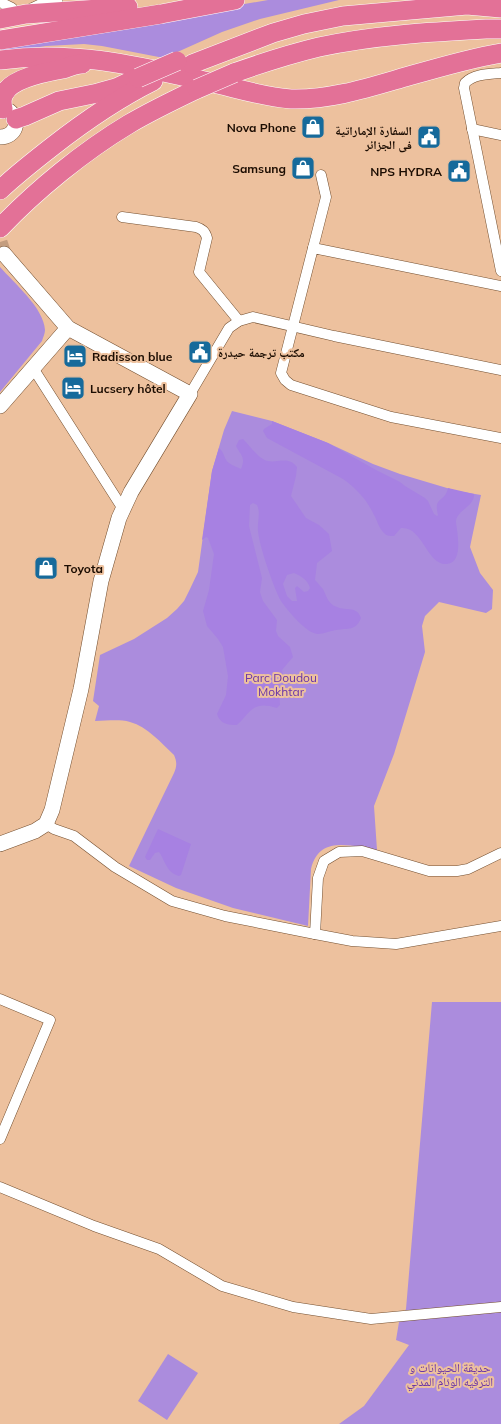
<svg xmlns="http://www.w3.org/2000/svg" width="501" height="1424" font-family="Mulish,'Noto Naskh Arabic',sans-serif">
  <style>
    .green { fill: #ab8cdd }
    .forest { fill: #a781e2; fill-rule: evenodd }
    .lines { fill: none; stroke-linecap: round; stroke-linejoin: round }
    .secondary-tunnel { stroke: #c39d7f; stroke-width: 15; stroke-dasharray: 15 8; stroke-linecap: butt }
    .street-casing { stroke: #744f2f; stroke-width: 11 }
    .secondary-casing { stroke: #744f2f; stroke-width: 16 }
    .highway-casing { stroke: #fff; stroke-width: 20 }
    .street { stroke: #fff; stroke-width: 10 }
    .secondary { stroke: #fff; stroke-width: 15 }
    .highway { stroke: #e37197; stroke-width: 19 }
    .highway-bridge-casing { stroke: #fff; stroke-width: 20; stroke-linecap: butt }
    .highway-bridge { stroke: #e37197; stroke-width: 19 }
    .labels { text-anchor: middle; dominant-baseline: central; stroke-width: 4; stroke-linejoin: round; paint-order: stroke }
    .poi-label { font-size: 12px; font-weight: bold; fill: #1c0d02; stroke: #edc19e; text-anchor: end }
    .park-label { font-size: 12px; fill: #6a35a7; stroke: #edc19e }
  </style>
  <rect width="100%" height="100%" fill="#edc19e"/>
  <!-- green -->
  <g class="green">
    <polygon points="268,0 339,0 260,19 222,32 164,58 102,46 84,44 46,46 0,53 0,46"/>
    <path d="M0,267C14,283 44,308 45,330C45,334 43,337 42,341L0,392Z"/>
    <path d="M232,411L272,421L328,443L373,464L400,474L457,491L481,495L470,547L480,573L493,590L492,609L486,613L439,602L425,616L422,626L425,652L394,754L374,806L377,850C351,846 319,835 311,869L308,926L233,908L176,888L129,866L174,773C177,766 177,762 174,755C161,743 148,727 130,722C119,719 107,721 95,721L99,706L93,701L100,655L134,639L167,618L177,609L184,601L190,589L198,572L212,471L224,430Z"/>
    <polygon points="432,1002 501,1002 501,1424 339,1424 364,1406 409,1345 396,1340 399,1322 406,1309"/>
    <polygon points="168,1354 198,1373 167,1420 138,1401"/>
  </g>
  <!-- forest -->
  <g class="forest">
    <path d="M272,421L328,443L376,470L400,482L405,486L425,498L428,501L434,514L437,516L438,515C433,496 445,503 448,488L474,494C475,507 456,510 456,522C457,532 464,562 447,564C427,566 423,526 401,528L394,536C389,536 386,536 383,532C379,528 377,520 374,515C367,500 357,489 343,479L267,438L263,431L264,429L272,424Z"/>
    <path d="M243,439C249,445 256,455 263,459C274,466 287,454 297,467L296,476L291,496L306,518L319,525L329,534L332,551L317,563L315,580C318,583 320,586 323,589C327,597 328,604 337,607C347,611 357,606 361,618C356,631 348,628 336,630C329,631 319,636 314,633C304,630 287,610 281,601C274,589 259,545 258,531C257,522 261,513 257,505L253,503L250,505L249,526L262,578L260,592L263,601L277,620L276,631L278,636L290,647L293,657L282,670L283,675L279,687L280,705L277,708C253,700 251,712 237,725C228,725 220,724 217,714L226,695L228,676L223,647L218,639L207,626L203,611L209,590L214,554L208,538L206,537L202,540L212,471L219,448C225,453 224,460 229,463C233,466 238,467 241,469C246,457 241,456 236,446L239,440ZM294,573C301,576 308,580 310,588L308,591L304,592L297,586L295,588L297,601H292L287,596L283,584L287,575Z"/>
    <path d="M158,829L191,844L181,875L179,876C166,872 166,862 159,852L155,853L150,860H147L145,857Z"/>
  </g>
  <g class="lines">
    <!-- secondary-tunnel -->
    <polyline class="secondary-tunnel" points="0,242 4,254"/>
    <!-- street casing -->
    <g class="street-casing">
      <g id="street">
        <polyline points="0,2 12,8 13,16"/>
        <path d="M501,73C489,74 474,74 465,83L464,88L501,271"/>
        <polyline points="472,129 501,135"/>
        <path d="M122,217L196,227C202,229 205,231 207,238L199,272L239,321"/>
        <polyline points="313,248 326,197 321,175"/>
        <polyline points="501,286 313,248 281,373 285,380 291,385 391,417 501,438"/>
        <polyline points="33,368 123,509"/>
        <polyline points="190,394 229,328 239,321 253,317 334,336 501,370"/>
        <polyline points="46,824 54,829 74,836 115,867 172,901 225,916 315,934 318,878 324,861 339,852 362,851 429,871 457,871 468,869 501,853"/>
        <polyline points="315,934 352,941 396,944 501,926"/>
        <polyline points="0,999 50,1020 0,1139"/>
        <polyline points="0,1187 94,1226 159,1249 222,1286 293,1307 371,1319 501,1307"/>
      </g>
    </g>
    <!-- secondary casing -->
    <g class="secondary-casing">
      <g id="secondary">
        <polyline points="32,11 55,0"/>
        <path d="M0,137C16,137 21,120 9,111"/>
        <polyline points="0,406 68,328"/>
        <polyline points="0,844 35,831 46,824 52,810 81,689 101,581 119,518 131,492 190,394 68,328 4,254"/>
      </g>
    </g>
    <!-- highway casing -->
    <g class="highway-casing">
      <g id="highway">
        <polyline points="0,19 26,14 128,7"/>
        <polyline points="0,40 161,14 235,0"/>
        <path d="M0,60C74,50 138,66 209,82C236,88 263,97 291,99C326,100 361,90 395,80C430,70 465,59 501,53"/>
        <polyline points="192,64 273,33 304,24 343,16 467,5 501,8"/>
        <path d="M234,73C262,63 290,54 319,47C374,35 431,32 487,29H501"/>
        <path d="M3,109C2,104 1,99 4,94C12,78 46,72 63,69C69,67 75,64 82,64"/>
        <polyline points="16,119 25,116 59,101 98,93 116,88 135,79"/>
        <path d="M0,190C17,174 35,160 53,146C85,121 117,99 153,81"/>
        <path d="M0,228C36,190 84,151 129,124C151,111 174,100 197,89"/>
      </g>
    </g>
    <!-- street -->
    <use href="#street" class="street"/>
    <!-- secondary -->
    <use href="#secondary" class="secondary"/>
    <!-- highway -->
    <use href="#highway" class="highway"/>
    <!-- highway-bridge casing -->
    <g class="highway-bridge-casing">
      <g id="highway-bridge">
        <polyline points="138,78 177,61"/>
        <polyline points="197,89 234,73"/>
      </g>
    </g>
    <!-- highway-bridge -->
    <use href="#highway-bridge" class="highway-bridge"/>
  </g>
  <!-- icons -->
  <defs>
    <g id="shop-square" transform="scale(1.25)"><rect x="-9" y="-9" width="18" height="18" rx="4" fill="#166a9b" stroke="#edc19e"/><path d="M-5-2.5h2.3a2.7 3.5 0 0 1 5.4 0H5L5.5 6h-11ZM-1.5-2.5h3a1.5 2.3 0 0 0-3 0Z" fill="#fff"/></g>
    <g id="civic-square" transform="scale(1.25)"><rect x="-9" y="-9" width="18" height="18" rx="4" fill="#166a9b" stroke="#edc19e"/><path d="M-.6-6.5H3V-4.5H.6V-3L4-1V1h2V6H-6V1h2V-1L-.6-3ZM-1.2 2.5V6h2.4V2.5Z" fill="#fff"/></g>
    <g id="hotel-square" transform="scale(1.25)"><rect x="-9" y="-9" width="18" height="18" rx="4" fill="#166a9b" stroke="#edc19e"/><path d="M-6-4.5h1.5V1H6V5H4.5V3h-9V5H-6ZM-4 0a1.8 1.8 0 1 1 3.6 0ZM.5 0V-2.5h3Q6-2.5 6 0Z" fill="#fff"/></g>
  </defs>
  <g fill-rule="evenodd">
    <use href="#shop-square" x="313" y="127"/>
    <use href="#civic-square" x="429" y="137"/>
    <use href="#shop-square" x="303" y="168"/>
    <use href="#civic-square" x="459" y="171"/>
    <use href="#civic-square" x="200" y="352"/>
    <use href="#hotel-square" x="75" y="356"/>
    <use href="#hotel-square" x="73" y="388"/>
    <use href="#shop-square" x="46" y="568"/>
  </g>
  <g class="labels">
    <!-- poi labels -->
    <g class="poi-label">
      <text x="296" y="127">Nova Phone</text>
      <text x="412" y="130">السفارة الإماراتية<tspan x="412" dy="14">فى الجزائر</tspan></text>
      <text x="286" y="168">Samsung</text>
      <text x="442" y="171">NPS HYDRA</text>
      <text x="218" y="352" text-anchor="start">مكتب ترجمة حيدرة</text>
      <text x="92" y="356" text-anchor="start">Radisson blue</text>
      <text x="90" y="388" text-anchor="start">Lucsery hôtel</text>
      <text x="64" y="568" text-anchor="start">Toyota</text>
    </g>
    <!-- park labels -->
    <g class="park-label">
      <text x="281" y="677">Parc Doudou<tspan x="281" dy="14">Mokhtar</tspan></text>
      <text x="450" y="1367">حديقة الحيوانات و<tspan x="450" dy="14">الترفيه الوئام المدني</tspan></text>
    </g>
  </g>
</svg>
